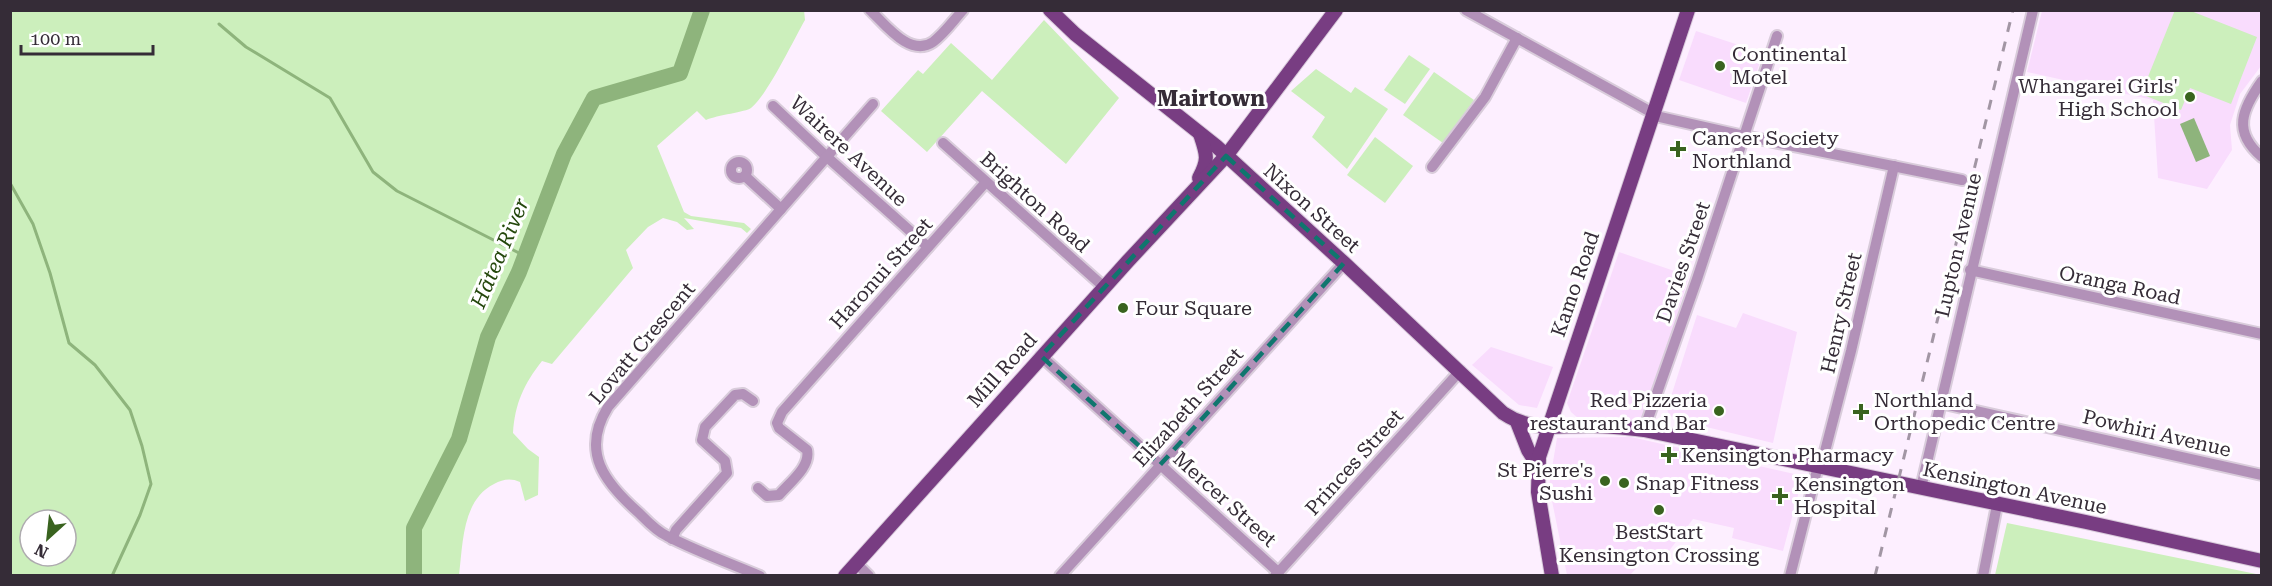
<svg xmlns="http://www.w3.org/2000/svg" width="2272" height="586" font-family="'Roboto Serif',serif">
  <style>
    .built { fill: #f9dcfd }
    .green { fill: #ccefbc; fill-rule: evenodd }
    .water { fill: #8eb47c }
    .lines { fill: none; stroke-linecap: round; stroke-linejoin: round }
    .stream { stroke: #8eb47c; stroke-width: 3 }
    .river { stroke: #8eb47c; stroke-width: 16 }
    .minor-casing { stroke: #d9ccdb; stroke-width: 14 }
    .major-casing { stroke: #d9ccdb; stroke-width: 16 }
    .minor { stroke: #b291b8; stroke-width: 10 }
    .major { stroke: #783d82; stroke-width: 14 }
    .rail { stroke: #a296a4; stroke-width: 3; stroke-dasharray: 10 10; stroke-linecap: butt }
    .marked { fill: none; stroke: #0f766e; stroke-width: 4.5; stroke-dasharray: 12 8; stroke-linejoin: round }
    .poi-dot { fill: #39631f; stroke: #fff; stroke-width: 2 }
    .labels { text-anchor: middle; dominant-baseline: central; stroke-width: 6; stroke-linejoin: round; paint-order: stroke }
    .poi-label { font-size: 20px; fill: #352c37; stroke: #fff; text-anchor: start }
    .street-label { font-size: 20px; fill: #352c37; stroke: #fff }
    .water-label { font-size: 21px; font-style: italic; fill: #24470c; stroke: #fff }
    .quarter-label { font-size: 22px; font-weight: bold; fill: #352c37; stroke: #fff }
  </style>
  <rect width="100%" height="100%" fill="#fdefff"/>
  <!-- built -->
  <g class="built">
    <polygon points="2042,11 2261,11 2261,66 2240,94 2230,125 2232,150 2207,189 2158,178 2153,100 2027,72"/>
    <polygon points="1696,31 1763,53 1746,103 1679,80"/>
    <polygon points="1619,252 1689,276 1644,424 1616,417 1578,418 1571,412 1567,403"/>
    <polygon points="1743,313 1797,332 1773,443 1677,420 1669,415 1667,409 1697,315 1736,328"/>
    <polygon points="1491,347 1553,367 1537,408 1519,405 1472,365"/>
    <polygon points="1631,437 1803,476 1783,551 1732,538 1734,528 1693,519 1660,563 1649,555 1630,575 1567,575 1549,486 1557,438"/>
  </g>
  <!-- green -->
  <g class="green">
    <path d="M804,10L805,20C794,39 767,96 751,108C746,112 717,115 706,120L697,111L657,146L684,212L691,216L744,223L751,229L747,233L741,228L684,218L694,229L687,230L677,222L663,218L648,227L626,250L633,268L552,364L542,361C524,384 515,403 513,433L528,449L539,457L538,495L525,501L520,482C511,478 503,479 494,484C462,500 463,544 459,575H11V11ZM30,520H66V556H30Z"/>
    <polygon points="2175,10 2191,11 2257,37 2231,104 2190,88 2181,110 2141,94"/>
    <polygon points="1044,20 1119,98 1066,164 982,91 927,152 881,111 918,70 923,74 951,43 992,80"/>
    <polygon points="1409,55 1430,69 1405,104 1384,90"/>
    <polygon points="1316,69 1351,93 1355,87 1388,109 1347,169 1312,137 1325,117 1291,91"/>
    <polygon points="1434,72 1474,100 1443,143 1403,115"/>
    <polygon points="1375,137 1413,166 1385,203 1347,175"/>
    <polygon points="2007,523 2261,575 1995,575"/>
  </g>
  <!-- water -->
  <polygon class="water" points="2194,118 2210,156 2196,162 2180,124"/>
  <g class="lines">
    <!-- stream -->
    <g class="stream">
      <polyline points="219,24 246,47 330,98 373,172 397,191 525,256"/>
      <polyline points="10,183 33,224 50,273 69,343 95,365 130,410 142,446 151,484 140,515 112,576"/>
    </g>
    <!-- river -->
    <polyline class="river" points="414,576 414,528 459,439 488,337 519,272 564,154 594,98 680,73 702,10"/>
    <!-- minor casing -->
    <g class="minor-casing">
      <g id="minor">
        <path d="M870,10C885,24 910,58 933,42C944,34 953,21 963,10"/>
        <polyline points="1466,10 1660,117 1744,136 1962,180"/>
        <path d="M2262,81C2242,109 2232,132 2262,157"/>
        <polyline points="773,106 827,157 928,247"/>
        <polyline points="943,143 1104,287"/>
        <circle cx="739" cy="170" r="8"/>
        <polyline points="1432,167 1485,97 1517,38"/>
        <polyline points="745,176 781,209"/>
        <polyline points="1970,270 2262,334"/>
        <polyline points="1041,356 1278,572"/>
        <polyline points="1940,403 2262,475"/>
        <polyline points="1644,430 1697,279 1777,36"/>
        <path d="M758,488L767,496L779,495C789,483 811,467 807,450L779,428L777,423L782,412L986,182"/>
        <polyline points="1921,488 2033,10"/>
        <polyline points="672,539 676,530 727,473 725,461 702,440 705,427 735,395 743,394 753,401"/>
        <polyline points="856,563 869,576"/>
        <path d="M760,576C729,563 696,551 667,536C656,531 647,521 639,513C605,483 580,452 608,407L873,104"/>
        <polyline points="1060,576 1344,263"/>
        <polyline points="1275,576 1460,371"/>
        <polyline points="1790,576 1816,474 1823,459 1851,351 1894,166"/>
        <polyline points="1983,576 1997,505"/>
      </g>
    </g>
    <!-- major casing -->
    <g class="major-casing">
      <g id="major">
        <path d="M1050,10L1075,34L1216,146L1344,263L1503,413C1533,433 1559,425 1593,426C1610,426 1627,428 1644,430L2086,522L2262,561"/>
        <path d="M1199,178C1209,159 1207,155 1200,134"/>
        <polyline points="1517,422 1528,450 1538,466"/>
        <polyline points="845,576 1128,261 1226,156 1336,10"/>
        <polyline points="1552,576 1538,492 1539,457 1688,10"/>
      </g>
    </g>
    <!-- minor -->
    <use href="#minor" class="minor"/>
    <!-- major -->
    <use href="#major" class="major"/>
    <!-- rail -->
    <polyline class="rail" points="1875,576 2013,10"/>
  </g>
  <!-- marked area -->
  <path class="marked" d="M1226,156L1344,263L1160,465L1041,356Z"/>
  <!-- markers -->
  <g class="poi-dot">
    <circle cx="1720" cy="66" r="6"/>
    <circle cx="2190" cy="97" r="6"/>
    <path d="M1675 140h6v6h6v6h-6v6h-6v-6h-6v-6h6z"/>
    <circle cx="1123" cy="308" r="6"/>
    <circle cx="1719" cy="411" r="6"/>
    <path d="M1858 403h6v6h6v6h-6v6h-6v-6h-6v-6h6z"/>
    <path d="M1666 446h6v6h6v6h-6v6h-6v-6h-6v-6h6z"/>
    <circle cx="1605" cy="481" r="6"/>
    <circle cx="1624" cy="483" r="6"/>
    <path d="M1777 487h6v6h6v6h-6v6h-6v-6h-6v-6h6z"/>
    <circle cx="1659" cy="510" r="6"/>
  </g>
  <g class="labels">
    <!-- poi labels -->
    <g class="poi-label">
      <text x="1732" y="54">Continental<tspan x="1732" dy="23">Motel</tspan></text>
      <text x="2178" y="86" text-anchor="end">Whangarei Girls'<tspan x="2178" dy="23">High School</tspan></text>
      <text x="1692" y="138">Cancer Society<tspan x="1692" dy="23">Northland</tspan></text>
      <text x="1135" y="308">Four Square</text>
      <text x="1707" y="400" text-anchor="end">Red Pizzeria<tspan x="1707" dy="23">restaurant and Bar</tspan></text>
      <text x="1874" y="400">Northland<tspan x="1874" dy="23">Orthopedic Centre</tspan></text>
      <text x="1681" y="455">Kensington Pharmacy</text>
      <text x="1593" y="470" text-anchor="end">St Pierre's<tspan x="1593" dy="23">Sushi</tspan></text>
      <text x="1636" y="483">Snap Fitness</text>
      <text x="1794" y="484">Kensington<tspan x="1794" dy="23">Hospital</tspan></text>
      <text x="1659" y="532" text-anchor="middle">BestStart<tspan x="1659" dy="23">Kensington Crossing</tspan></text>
    </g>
    <!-- street labels -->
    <g class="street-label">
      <text transform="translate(849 151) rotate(43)">Wairere Avenue</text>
      <text transform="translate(1035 202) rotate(42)">Brighton Road</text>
      <text transform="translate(1312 208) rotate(42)">Nixon Street</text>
      <text transform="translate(1958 245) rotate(-77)">Lupton Avenue</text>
      <text transform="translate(1683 262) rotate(-71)">Davies Street</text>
      <text transform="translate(881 273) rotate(-48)">Haronui Street</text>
      <text transform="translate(1575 284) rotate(-71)">Kamo Road</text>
      <text transform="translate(2120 285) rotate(12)">Oranga Road</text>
      <text transform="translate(1841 313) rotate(-77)">Henry Street</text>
      <text transform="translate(642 343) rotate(-50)">Lovatt Crescent</text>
      <text transform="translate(1002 370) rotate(-48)">Mill Road</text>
      <text transform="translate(1188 407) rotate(-48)">Elizabeth Street</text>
      <text transform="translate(2157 433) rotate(13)">Powhiri Avenue</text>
      <text transform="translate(1354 462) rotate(-48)">Princes Street</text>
      <text transform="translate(2015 488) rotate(12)">Kensington Avenue</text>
      <text transform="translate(1225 499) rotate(42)">Mercer Street</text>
    </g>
    <!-- water labels -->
    <g class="water-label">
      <text transform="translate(500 253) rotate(-67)">Hātea River</text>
    </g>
    <!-- quarter labels -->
    <g class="quarter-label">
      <text x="1211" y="98">Mairtown</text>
    </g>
  </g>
  <!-- border -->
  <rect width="2272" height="586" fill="none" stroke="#352c37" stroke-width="24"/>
  <!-- north arrow -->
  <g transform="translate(48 538) rotate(207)"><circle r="28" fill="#ffffff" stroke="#aeabaf" stroke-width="1.5"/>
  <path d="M0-4.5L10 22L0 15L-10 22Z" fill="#39631f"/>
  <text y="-9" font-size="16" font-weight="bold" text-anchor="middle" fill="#352c37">N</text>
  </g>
  <!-- scale -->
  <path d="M21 45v9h132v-9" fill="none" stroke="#352c37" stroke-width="3"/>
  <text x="30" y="45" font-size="18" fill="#352c37" stroke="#ffffff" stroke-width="4.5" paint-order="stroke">100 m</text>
</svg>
